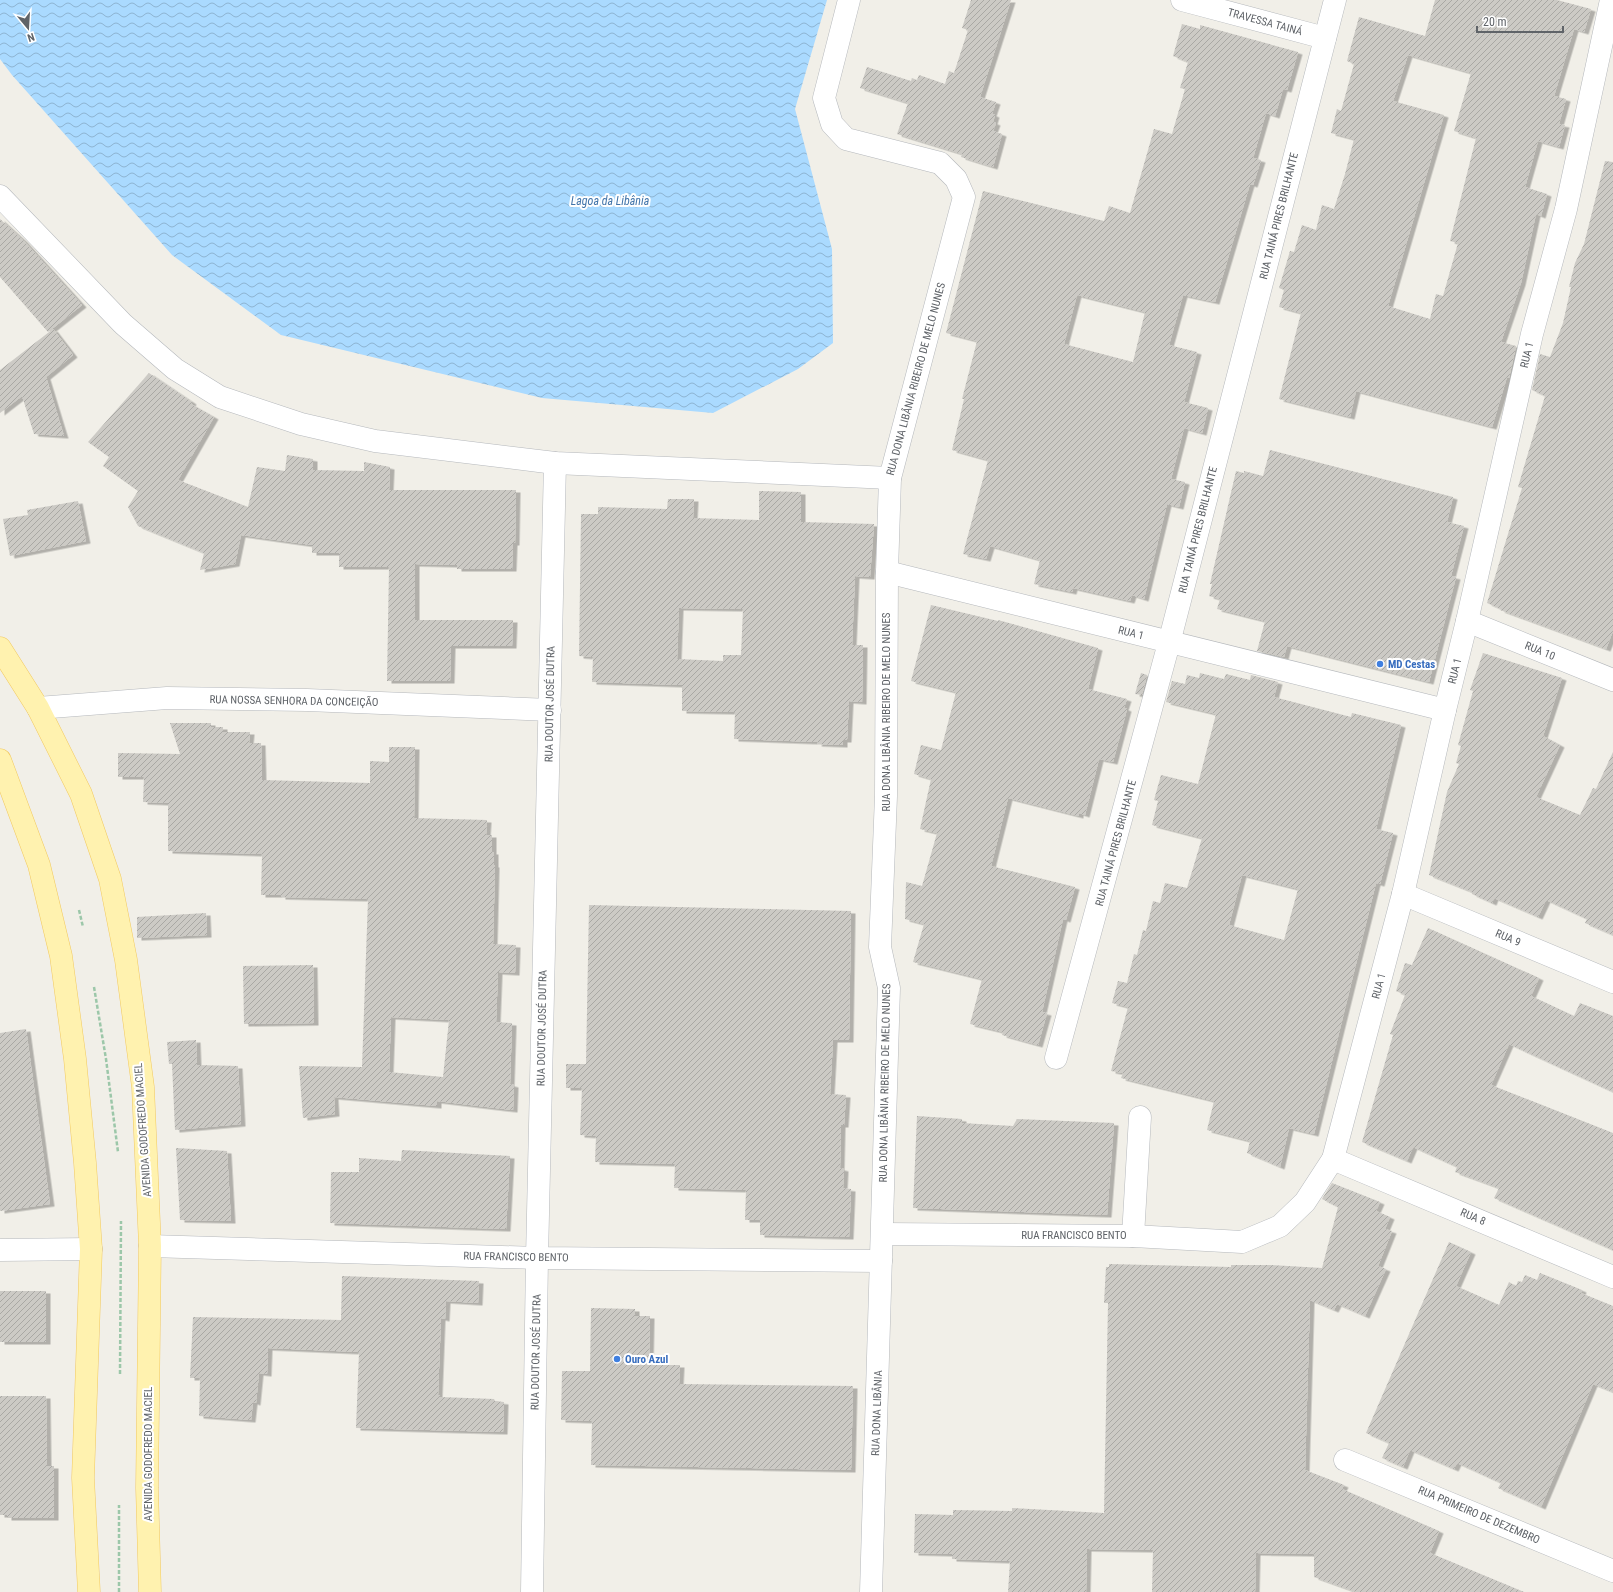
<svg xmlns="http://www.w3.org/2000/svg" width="1613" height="1592" font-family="'Roboto Condensed',sans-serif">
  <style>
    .water { fill: url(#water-waves) }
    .building { fill: url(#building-hatch); fill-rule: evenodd; filter: url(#shadow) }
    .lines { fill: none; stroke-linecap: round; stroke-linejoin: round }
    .minor-casing { stroke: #b5b8bc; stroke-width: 23 }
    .primary-casing { stroke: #f2c960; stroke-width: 23 }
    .path { stroke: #9cc7a9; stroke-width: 2.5; stroke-dasharray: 4 2; stroke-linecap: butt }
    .minor { stroke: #fff; stroke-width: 22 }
    .primary { stroke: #fff2af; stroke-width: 22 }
    .shop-dot { fill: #3f7fe0; stroke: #fff; stroke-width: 1.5 }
    .labels { text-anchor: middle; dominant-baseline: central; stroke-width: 4; stroke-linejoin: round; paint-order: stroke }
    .street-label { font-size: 11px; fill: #5f6368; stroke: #fff }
    .shop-label { font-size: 11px; font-weight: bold; fill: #366cbe; stroke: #fff; text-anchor: start }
    .water-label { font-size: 12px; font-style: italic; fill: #4174aa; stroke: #fff }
  </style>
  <defs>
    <pattern id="water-waves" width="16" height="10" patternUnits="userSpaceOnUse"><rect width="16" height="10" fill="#aadaff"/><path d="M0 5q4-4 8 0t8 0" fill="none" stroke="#8eb4d2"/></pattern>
    <pattern id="building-hatch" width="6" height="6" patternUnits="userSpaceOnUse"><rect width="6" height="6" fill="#cccac5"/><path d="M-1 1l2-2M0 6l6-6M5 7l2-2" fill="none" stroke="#a9a8a4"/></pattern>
    <filter id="shadow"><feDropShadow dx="4.5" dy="2.5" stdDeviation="0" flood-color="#0004"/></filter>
  </defs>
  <rect width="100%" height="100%" fill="#f1efe8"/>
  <!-- water -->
  <polygon class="water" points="0,0 827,0 795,109 832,249 833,343 798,369 713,413 542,398 281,335 172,255 12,75 0,59"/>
  <!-- building -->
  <g class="building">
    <polygon points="971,0 1011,0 980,97 996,102 992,114 995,115 993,122 996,123 993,131 1002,134 993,167 961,157 962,154 897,134 908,103 860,88 867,67 911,81 912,78 917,80 919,75 945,84 949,71 954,73 968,30 962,28"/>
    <path d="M1435,0H1557L1591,9L1584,32L1574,29L1554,96L1566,99L1559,124L1565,125L1559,147L1538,141L1525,187L1547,194L1541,216L1536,214L1521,283L1501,342L1516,346L1509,378L1507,377L1492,427L1356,391L1350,417L1279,399L1301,313L1279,307L1284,290L1279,288L1290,251L1294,252L1302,225L1316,230L1322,205L1334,209L1345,174L1354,139L1331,133L1337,109L1341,111L1354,64L1347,61L1359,17L1425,36ZM1408,55L1471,73L1454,131L1476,138L1450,241L1458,243L1443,296L1436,294L1430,319L1388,306L1444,115L1393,101Z"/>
    <path d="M1182,24L1200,29V25L1298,52L1287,90L1283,89L1275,116L1266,113L1253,158L1261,160L1253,185L1250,184L1215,302L1183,295L1169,345L1197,352L1184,402L1208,408L1202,433L1184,428L1171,479L1185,482L1179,507L1167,504L1144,599L1132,595L1130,601L1073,588L1072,592L1034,584L1040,560L990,546L986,559L963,554L988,460L952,450L964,399H962L977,341L946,333L983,191L1104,221L1109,206L1130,213L1154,129L1172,134L1185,89L1180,88L1188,62L1173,56ZM1077,295L1145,312L1133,362L1064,344Z"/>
    <polygon points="1605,161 1613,162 1613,631 1606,649 1500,610 1501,609 1487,603 1522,488 1518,487 1545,396 1532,390 1540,354 1550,357 1563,323 1571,287 1569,287 1575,263 1584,244"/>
    <polygon points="0,219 23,240 82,305 48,332 0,277"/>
    <polygon points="53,329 73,355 46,377 64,436 34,434 22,396 0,413 0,370"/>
    <polygon points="149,373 192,402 191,404 214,417 178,480 248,507 257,467 285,471 287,455 313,459 313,470 364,471 364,462 390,467 389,490 516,490 515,543 513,543 512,569 457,569 457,565 415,564 415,620 513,620 512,646 451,646 450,681 387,681 389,567 339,567 339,553 312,553 312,545 241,535 235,564 200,570 204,553 138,526 128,507 138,491 103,466 109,457 88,442"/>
    <polygon points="1270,450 1453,497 1447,522 1464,526 1451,576 1456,577 1429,682 1287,646 1284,657 1257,651 1265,621 1217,609 1220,599 1209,596 1212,584 1210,584 1236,471 1244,473 1244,471 1263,476"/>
    <path d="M759,491L801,492V522L874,524L870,577L855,576L852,645H863L862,702L849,701L847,740H843V745L817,744L818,742L734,739L735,712L682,711V685L592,682L593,657L579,656L581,514H598V507L667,509L668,499H694L693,518L759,520ZM679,608L743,609L741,655H723V661L677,659Z"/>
    <polygon points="78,501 86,541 10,556 3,519 28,515 27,510"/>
    <polygon points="931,605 998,621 998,620 1098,648 1088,689 1127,699 1124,708 1127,709 1113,762 1099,759 1085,815 1079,813 1079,816 1008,798 991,866 1075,887 1066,920 1063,919 1042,1012 1047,1013 1038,1045 1002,1035 1003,1032 970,1024 982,979 913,962 924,924 905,919 906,882 922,886 937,833 920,829 931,779 914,774 921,745 941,750 956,692 911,681"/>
    <polygon points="1483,653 1562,678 1543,736 1560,745 1536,797 1580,815 1593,788 1596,789 1613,752 1613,935 1585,923 1587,919 1546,900 1538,917 1494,898 1492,903 1472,894 1472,892 1429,875 1447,792 1459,764 1456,763 1461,746 1458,745 1473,691 1470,690"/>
    <polygon points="1141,673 1147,675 1142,695 1135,694"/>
    <path d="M1200,673L1224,679L1226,674L1250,680L1251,675L1278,682L1274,697L1351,717L1352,713L1401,725L1376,829L1393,833L1380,884L1376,883L1314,1134L1289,1128L1280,1167L1247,1153L1250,1141L1207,1130L1214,1101L1121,1078L1123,1073L1111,1071L1128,1007L1112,1003L1118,981L1127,983L1134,954L1137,955L1143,930L1146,931L1153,901L1160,903L1165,883L1187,888L1202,838L1152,825L1158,801L1154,800L1161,775L1198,784L1216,714L1166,702L1172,681L1185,684L1187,675L1199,678ZM1242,875L1298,889L1284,940L1229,925Z"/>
    <path d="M170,723H211V727H223V732H250L249,743H261L262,780L370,783V761L389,762V747H415L414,818L487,820L486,835H492V852H494V865H495L493,944L516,945L515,973L498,972L496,1022L512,1023L510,1084L514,1085L513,1110L437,1101V1106L334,1097L335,1114L303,1118L299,1066L362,1067L368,899L281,897V895H261L262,854L168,851V803L143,802L144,777H118V753L180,754ZM391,1017L449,1020L443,1077L389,1072Z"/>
    <polygon points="589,905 851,911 849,1040 833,1040 830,1094 846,1095 844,1125 841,1125 840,1168 844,1169 843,1188 851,1189 849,1237 760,1235 760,1220 745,1220 746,1190 674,1188 675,1164 595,1162 596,1136 580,1135 582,1088 566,1088 566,1064 586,1064"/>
    <polygon points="206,913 207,935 137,938 137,917"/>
    <polygon points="1428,928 1539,978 1531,996 1574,1016 1580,1003 1613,1016 1613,1092 1509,1044 1491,1085 1613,1133 1613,1250 1494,1198 1499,1188 1455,1172 1457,1167 1413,1147 1407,1161 1362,1142 1393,1035 1390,1034 1405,995 1396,991 1405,963 1412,965"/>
    <polygon points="313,965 314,1023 244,1024 243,966"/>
    <polygon points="26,1029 50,1204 0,1211 0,1033"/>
    <polygon points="196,1040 197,1065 238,1066 241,1124 175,1130 172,1064 169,1064 167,1042"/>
    <polygon points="917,1116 962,1119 962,1123 1013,1126 1017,1119 1114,1123 1107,1215 913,1208"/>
    <polygon points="176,1148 227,1151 231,1221 180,1220"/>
    <polygon points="402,1150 510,1156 506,1229 330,1223 331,1172 359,1172 359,1158 401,1161"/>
    <polygon points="1332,1183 1380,1202 1376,1211 1390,1217 1385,1229 1392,1231 1378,1266 1386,1269 1365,1316 1337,1304 1334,1310 1310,1300 1305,1470 1344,1485 1342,1489 1439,1531 1430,1553 1524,1592 1356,1592 1314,1577 1314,1554 1256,1553 1255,1592 1152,1592 1153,1550 1087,1549 1086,1592 1008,1592 1010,1561 952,1559 952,1554 914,1553 915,1514 953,1515 953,1510 1012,1511 1012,1508 1104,1513 1108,1303 1104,1303 1106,1267 1109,1267 1109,1264 1231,1267 1231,1265 1271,1265 1322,1268 1338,1207 1322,1199"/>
    <polygon points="1449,1242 1471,1252 1456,1286 1499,1305 1509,1282 1516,1286 1518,1281 1522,1282 1525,1275 1537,1280 1540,1273 1582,1290 1581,1293 1613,1306 1613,1392 1593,1384 1541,1507 1498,1488 1501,1483 1457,1463 1454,1469 1410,1450 1403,1467 1382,1458 1389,1443 1366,1433"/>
    <polygon points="342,1276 479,1281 478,1303 446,1301 445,1319 441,1318 438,1395 440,1395 440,1397 494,1399 495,1401 504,1402 503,1432 356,1428 359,1352 268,1348 267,1374 259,1373 256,1403 253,1402 251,1420 199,1416 200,1378 190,1378 193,1317 341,1320"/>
    <rect x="0" y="1291" width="46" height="51"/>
    <polygon points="591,1308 635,1309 635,1316 650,1316 649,1365 680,1365 679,1384 853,1386 851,1470 591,1465 592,1421 561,1420 562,1371 590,1371"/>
    <polygon points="0,1396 46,1396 47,1466 54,1466 54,1518 7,1518 7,1515 0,1515"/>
  </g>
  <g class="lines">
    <!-- minor casing -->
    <g class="minor-casing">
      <g id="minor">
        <polyline points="849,0 824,98 832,124 846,139 940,163 956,179 964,197 890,478 887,572 886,796 880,947 889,988 871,1592"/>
        <polyline points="1182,0 1325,38"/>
        <polyline points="0,196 123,324 175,369 220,397 301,424 375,441 555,463 890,478"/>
        <polyline points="887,572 1445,710"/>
        <polyline points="1467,621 1613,680"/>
        <polyline points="38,708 167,698 307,700 550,710"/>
        <polyline points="1403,894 1613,982"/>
        <polyline points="1056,1058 1169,643 1335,0"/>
        <polyline points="1333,1159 1613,1277"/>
        <polyline points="883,1234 1133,1236 1242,1242 1280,1226 1305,1202 1333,1159 1403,894 1445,710 1467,621 1532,334 1566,209 1611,0"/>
        <polyline points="1133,1236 1140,1117"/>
        <polyline points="150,1246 537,1258 881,1261"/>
        <polyline points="0,1250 91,1249"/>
        <polyline points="1345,1460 1613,1571"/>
        <polyline points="532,1592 537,1258 555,463"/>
      </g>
    </g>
    <!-- primary casing -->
    <g class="primary-casing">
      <g id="primary">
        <polyline points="0,648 38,708 81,794 110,879 126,960 143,1087 150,1246 147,1488 150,1592"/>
        <polyline points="0,760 39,865 61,956 75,1059 85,1163 91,1249 83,1478 89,1592"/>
      </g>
    </g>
    <!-- path -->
    <g class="path">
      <polyline points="79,910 83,927"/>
      <polyline points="94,987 106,1059 118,1152"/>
      <polyline points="120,1374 121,1221"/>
      <polyline points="119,1592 119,1505"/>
    </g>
    <!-- minor -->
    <use href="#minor" class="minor"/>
    <!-- primary -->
    <use href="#primary" class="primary"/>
  </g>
  <!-- markers -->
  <g class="shop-dot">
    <circle cx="1380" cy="664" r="4"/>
    <circle cx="617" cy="1359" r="4"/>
  </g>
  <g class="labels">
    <!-- street labels -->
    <g class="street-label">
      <text transform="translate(1265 22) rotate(15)">TRAVESSA TAINÁ</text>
      <text transform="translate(1279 216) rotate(-76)">RUA TAINÁ PIRES BRILHANTE</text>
      <text transform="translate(1527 355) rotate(-77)">RUA 1</text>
      <text transform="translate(916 379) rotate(-75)">RUA DONA LIBÂNIA RIBEIRO DE MELO NUNES</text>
      <text transform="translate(1198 530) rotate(-76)">RUA TAINÁ PIRES BRILHANTE</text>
      <text transform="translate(1131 633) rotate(14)">RUA 1</text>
      <text transform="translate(1540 651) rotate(22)">RUA 10</text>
      <text transform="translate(1455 671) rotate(-76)">RUA 1</text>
      <text transform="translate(294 701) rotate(1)">RUA NOSSA SENHORA DA CONCEIÇÃO</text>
      <text transform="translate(550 704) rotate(-89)">RUA DOUTOR JOSÉ DUTRA</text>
      <text transform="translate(886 712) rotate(-90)">RUA DONA LIBÂNIA RIBEIRO DE MELO NUNES</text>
      <text transform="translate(1116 843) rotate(-75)">RUA TAINÁ PIRES BRILHANTE</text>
      <text transform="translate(1508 938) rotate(23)">RUA 9</text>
      <text transform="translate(1379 986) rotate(-75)">RUA 1</text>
      <text transform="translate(542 1028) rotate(-89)">RUA DOUTOR JOSÉ DUTRA</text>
      <text transform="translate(885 1083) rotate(-89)">RUA DONA LIBÂNIA RIBEIRO DE MELO NUNES</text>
      <text transform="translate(143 1130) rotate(-94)">AVENIDA GODOFREDO MACIEL</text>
      <text transform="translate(1473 1217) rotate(23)">RUA 8</text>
      <text x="1074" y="1235">RUA FRANCISCO BENTO</text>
      <text transform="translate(516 1257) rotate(1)">RUA FRANCISCO BENTO</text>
      <text transform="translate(536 1352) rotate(-89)">RUA DOUTOR JOSÉ DUTRA</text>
      <text transform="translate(877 1413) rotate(-88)">RUA DONA LIBÂNIA</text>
      <text transform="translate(148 1454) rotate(-90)">AVENIDA GODOFREDO MACIEL</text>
      <text transform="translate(1479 1515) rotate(23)">RUA PRIMEIRO DE DEZEMBRO</text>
    </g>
    <!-- shop labels -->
    <g class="shop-label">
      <text x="1388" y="664">MD Cestas</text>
      <text x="625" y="1359">Ouro Azul</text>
    </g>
    <!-- water labels -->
    <g class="water-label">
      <text x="610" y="201">Lagoa da Libânia</text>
    </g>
  </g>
  <!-- north arrow -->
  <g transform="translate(28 28) rotate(162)" stroke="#ffffff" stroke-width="3" paint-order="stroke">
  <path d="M0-3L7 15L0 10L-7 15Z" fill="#5f6368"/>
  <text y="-6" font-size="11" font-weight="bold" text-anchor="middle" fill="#5f6368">N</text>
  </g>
  <!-- scale -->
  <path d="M1477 26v6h86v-6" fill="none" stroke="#5f6368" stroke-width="2"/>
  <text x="1483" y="26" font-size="12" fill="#5f6368" stroke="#ffffff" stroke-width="3" paint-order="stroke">20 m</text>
</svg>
